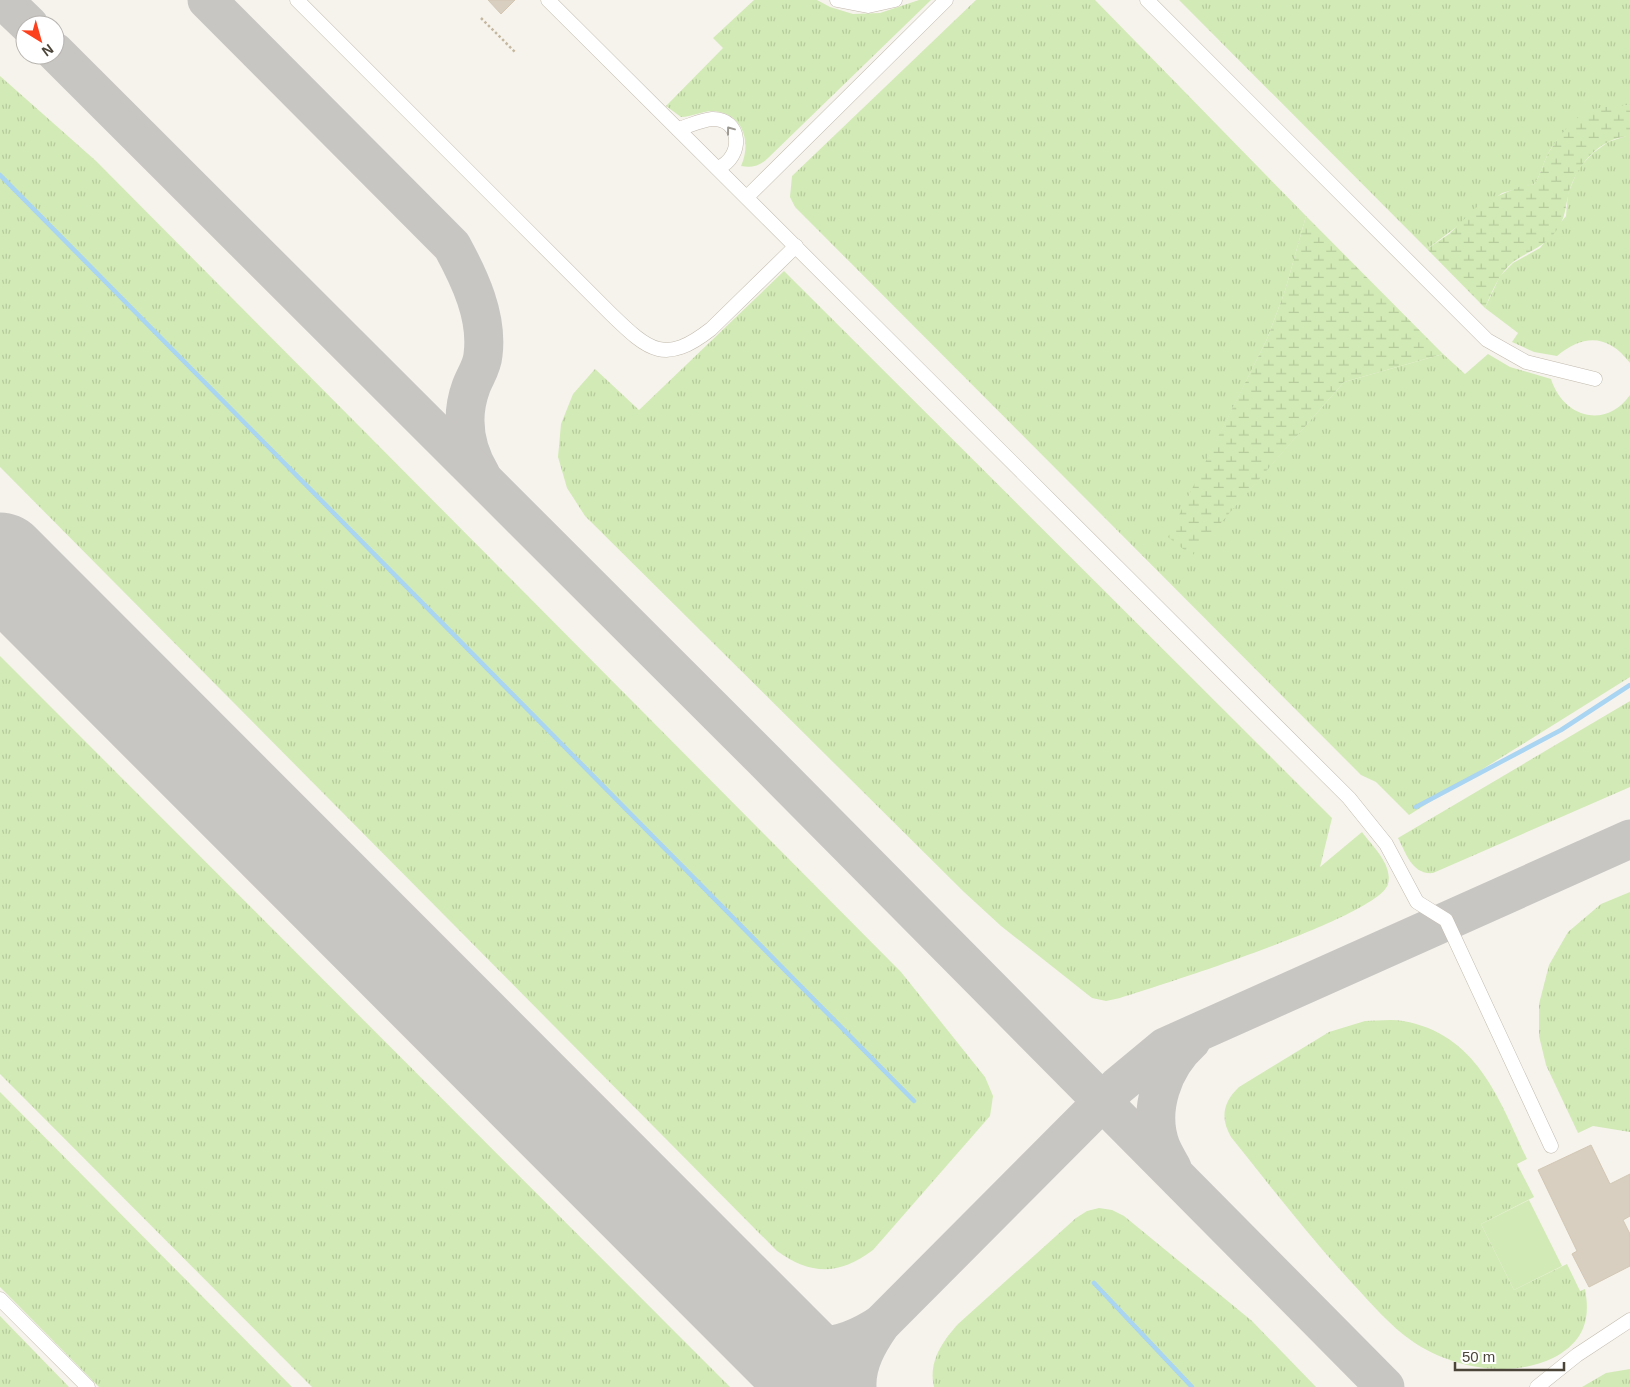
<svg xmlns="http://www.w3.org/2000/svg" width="1630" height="1387" font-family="Helvetica,sans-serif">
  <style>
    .grass { fill: url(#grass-tufts) }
    .wetland { fill: url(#wetland-marsh) }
    .garden { fill: #d2eab5 }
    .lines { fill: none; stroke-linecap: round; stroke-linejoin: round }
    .stream { stroke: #a9d4f2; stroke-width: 4.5 }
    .taxiway { stroke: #c8c6c3; stroke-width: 39 }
    .runway { stroke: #c8c6c3; stroke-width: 99 }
    .building { fill: #d8cfc1; stroke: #d3c7b4 }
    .minor-casing { stroke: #c2bbae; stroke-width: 15 }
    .path { stroke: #c4b79f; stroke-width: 2.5; stroke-dasharray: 2.5 2.5; stroke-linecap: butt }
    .minor { stroke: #fff; stroke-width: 14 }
    .oneway { stroke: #9c9892 }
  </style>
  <defs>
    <pattern id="grass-tufts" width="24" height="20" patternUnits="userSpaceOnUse" patternTransform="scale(1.25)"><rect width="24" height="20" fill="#d2eab5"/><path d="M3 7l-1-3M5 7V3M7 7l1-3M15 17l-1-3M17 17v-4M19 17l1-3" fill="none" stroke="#b6ca9c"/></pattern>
    <pattern id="wetland-marsh" width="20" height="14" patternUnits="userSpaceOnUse" patternTransform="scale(1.25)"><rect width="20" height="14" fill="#d2eab5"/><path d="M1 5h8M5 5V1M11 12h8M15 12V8" fill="none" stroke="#b6ca9c"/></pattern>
  </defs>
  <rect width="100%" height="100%" fill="#f6f3ec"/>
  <!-- grass -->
  <g class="grass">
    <path d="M754,0H817L830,7L853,14L880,13L919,0H931L768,158C760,166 752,168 741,166C752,142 743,112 712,111C702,111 692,117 681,117L666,106L723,48L713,38Z"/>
    <path d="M976,0H1095L1306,216L1285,291L1267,339L1169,537L1192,555L1344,382L1443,354L1465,374L1488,354L1510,367L1551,379C1563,417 1605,430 1630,395V677L1409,815L1376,782L1361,775L795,207L790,197L792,176Z"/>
    <path d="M1179,0H1630V105C1598,108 1562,125 1547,156C1542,166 1541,175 1534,184L1502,193L1427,249Z"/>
    <path d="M0,76L96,161L901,972L985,1077L993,1096L990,1116L873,1250C839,1275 812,1276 777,1251L0,467Z"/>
    <path d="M1626,136H1630V363C1609,335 1584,333 1557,356L1534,352L1512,342L1518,333L1485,308L1500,276L1513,263L1540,248L1566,216L1568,194L1578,169L1593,153L1608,142Z"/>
    <path d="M784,271L1332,818L1320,867L1362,832C1372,846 1393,864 1388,884C1380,916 1159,986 1120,998L1106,1001L1092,998L1001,926L964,892L585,516L567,488L558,457L561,424L573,394L595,369L639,410Z"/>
    <polygon points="0,656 730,1387 312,1387 0,1074"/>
    <path d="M1630,701V787L1433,873C1412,875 1406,853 1398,838Z"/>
    <polygon points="1630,892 1630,1132 1593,1126 1578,1133 1546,1065 1539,1036 1539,1004 1549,965 1568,932 1601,904"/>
    <path d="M1365,1021C1377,1021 1391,1019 1403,1021C1477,1034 1499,1099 1527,1159L1517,1164L1534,1197L1481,1224L1514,1290L1567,1264L1580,1291L1585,1289C1591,1321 1583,1342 1553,1358C1510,1379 1451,1368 1412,1341C1390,1326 1371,1303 1352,1283C1309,1236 1271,1187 1231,1137C1220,1118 1223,1102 1239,1087L1329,1032Z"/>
    <polygon points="0,1092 292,1387 99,1387 0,1287"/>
    <path d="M1099,1208L1112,1210L1124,1216L1252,1321L1316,1387H934C928,1362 942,1342 958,1324L1076,1218L1087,1211Z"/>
    <polygon points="0,1316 69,1387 0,1387"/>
    <polygon points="1630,1369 1630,1387 1582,1387 1606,1373"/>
  </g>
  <!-- wetland -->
  <g class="wetland">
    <path d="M1630,105V136C1599,138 1577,165 1569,192C1565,207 1566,218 1556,231C1545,247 1528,251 1513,262C1499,273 1492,292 1485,308L1427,249L1449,234L1481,203L1519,187L1534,184C1541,175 1542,166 1547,156C1555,141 1572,119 1587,112C1600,106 1616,106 1630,105Z"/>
    <polygon points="1306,216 1443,354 1344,382 1192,556 1168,537 1267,339 1285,291"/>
  </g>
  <!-- garden -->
  <polygon class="garden" points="1529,1200 1562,1266 1514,1290 1481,1224"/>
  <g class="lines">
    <!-- stream -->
    <g class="stream">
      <polyline points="0,175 914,1101"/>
      <polyline points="1416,807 1561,730 1630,685"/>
      <polyline points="1094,1283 1192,1387"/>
    </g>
    <!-- taxiway -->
    <g class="taxiway">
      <polyline points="3,0 29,25"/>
      <path d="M207,0L452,246C470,279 488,317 483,355C482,367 475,376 471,387C460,417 465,448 481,475"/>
      <polyline points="55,52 765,761 1385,1387"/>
      <polyline points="0,559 17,579"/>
      <path d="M1172,1168C1168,1161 1164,1154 1161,1147C1147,1110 1163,1066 1191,1041"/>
      <path d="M758,1321C802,1353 835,1354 881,1324"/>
      <path d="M857,1387C856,1363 868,1343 881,1324L1118,1086L1165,1047L1630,839"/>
    </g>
    <!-- runway -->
    <polyline class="runway" points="0,562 824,1387"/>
  </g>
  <!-- building -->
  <g class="building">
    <polygon points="488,0 515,0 501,14"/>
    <polygon points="1591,1145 1610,1184 1630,1174 1630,1216 1623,1220 1630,1234 1630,1266 1589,1287 1572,1254 1577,1251 1538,1170"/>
  </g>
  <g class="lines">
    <!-- minor casing -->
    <g class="minor-casing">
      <g id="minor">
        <path d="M297,0L611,314C649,351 665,365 711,329L796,246"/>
        <polyline points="548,0 1349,798 1386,844 1417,902 1446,920 1551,1146"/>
        <polyline points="837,0 868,6 895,0"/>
        <polyline points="1147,0 1487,340 1526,362 1595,379"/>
        <path d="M678,129C689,126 701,120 712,119C742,118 744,157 718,168"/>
        <polyline points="747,197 946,0"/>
        <polyline points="0,1299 88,1387"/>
        <polyline points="1537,1387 1577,1355 1630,1320"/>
      </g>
    </g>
    <!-- path -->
    <polyline class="path" points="481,18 515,52"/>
    <!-- minor -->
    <use href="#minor" class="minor"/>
  </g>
  <!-- one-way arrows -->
  <defs><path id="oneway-chevron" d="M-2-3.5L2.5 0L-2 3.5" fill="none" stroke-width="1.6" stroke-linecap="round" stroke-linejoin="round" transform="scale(1.25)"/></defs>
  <use class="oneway" href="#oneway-chevron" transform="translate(730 130) rotate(-127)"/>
  <!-- north arrow -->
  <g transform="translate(40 40) rotate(143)"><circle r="24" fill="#ffffff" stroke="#b7b4b0"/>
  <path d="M0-4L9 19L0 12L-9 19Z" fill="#fc3f1d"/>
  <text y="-8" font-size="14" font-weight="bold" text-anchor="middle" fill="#4b4439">N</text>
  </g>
  <!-- scale -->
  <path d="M1455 1362v8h109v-8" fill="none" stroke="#4b4439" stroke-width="2.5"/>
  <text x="1462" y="1362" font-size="15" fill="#4b4439" stroke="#ffffff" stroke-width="4" paint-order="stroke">50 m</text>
</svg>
